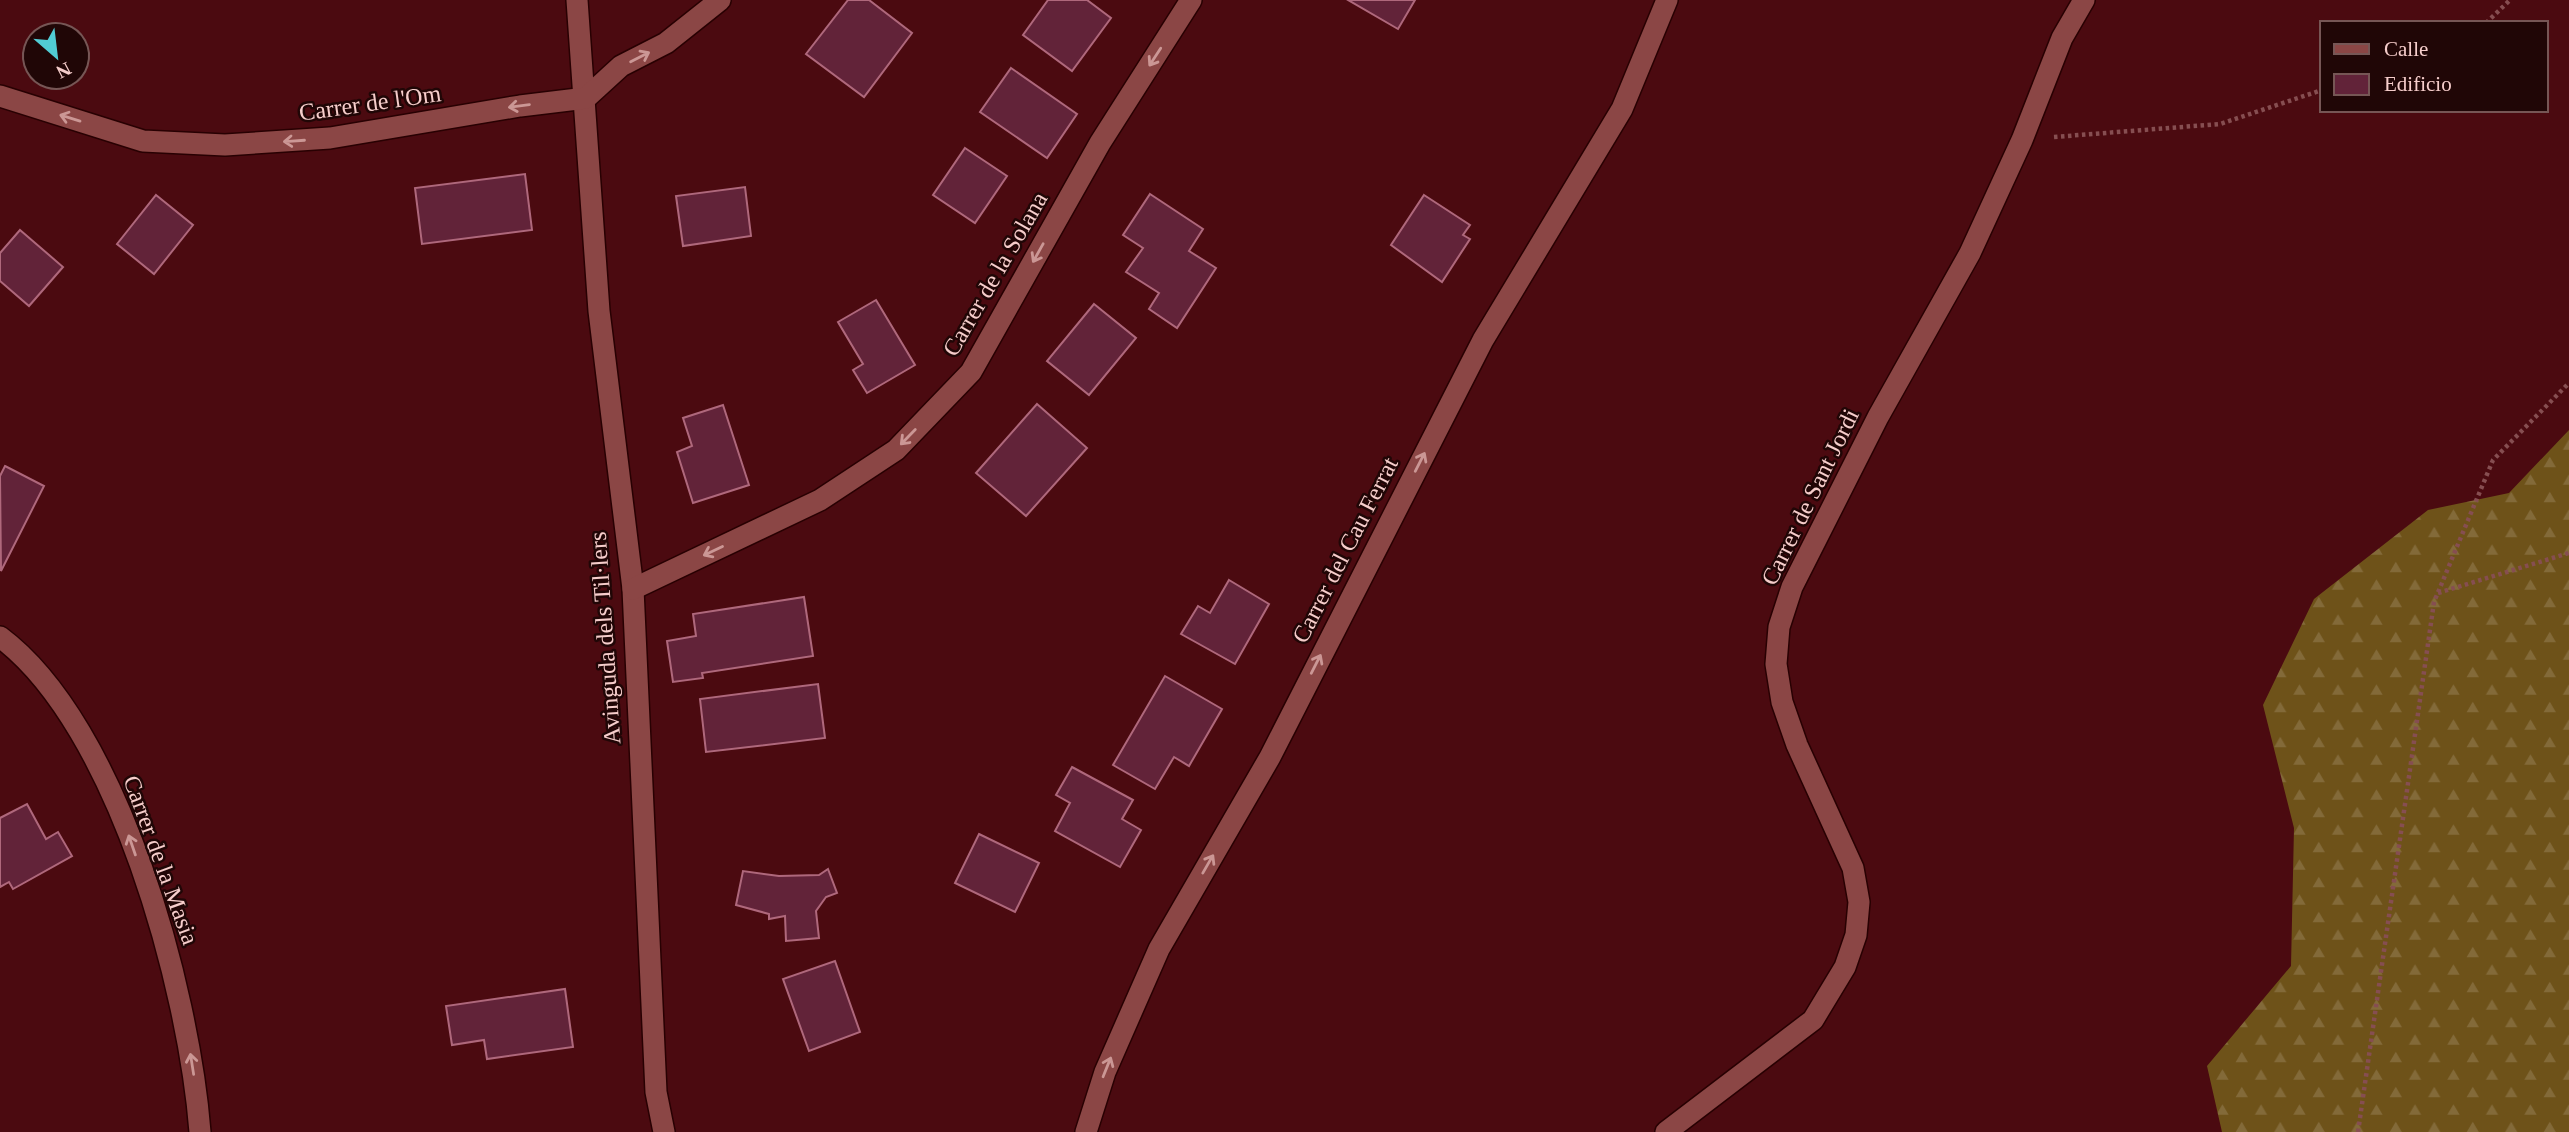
<svg xmlns="http://www.w3.org/2000/svg" width="2569" height="1132" font-family="'Times New Roman',serif">
  <style>
    .forest { fill: url(#forest-firs) }
    .building { fill: #622339; stroke: #af687c; stroke-width: 2 }
    .lines { fill: none; stroke-linecap: round; stroke-linejoin: round }
    .street-casing { stroke: #280002; stroke-width: 24 }
    .path { stroke: #864e51; stroke-width: 4.5; stroke-dasharray: 3.5 3.5; stroke-linecap: butt }
    .street { stroke: #8b4645; stroke-width: 21 }
    .oneway { stroke: #cb9795 }
    .labels { text-anchor: middle; dominant-baseline: central; stroke-width: 5; stroke-linejoin: round; paint-order: stroke }
    .street-label { font-size: 24px; fill: #f6cdcb; stroke: #200606 }
  </style>
  <defs>
    <pattern id="forest-firs" width="22" height="20" patternUnits="userSpaceOnUse" patternTransform="scale(1.75)"><rect width="22" height="20" fill="#6e5219"/><path d="M5 1l3.5 6h-7zM16 11l3.5 6h-7z" fill="#836a39"/></pattern>
  </defs>
  <rect width="100%" height="100%" fill="#4b0a10"/>
  <!-- forest -->
  <polygon class="forest" points="2569,430 2569,1132 2222,1132 2207,1066 2291,966 2294,828 2263,705 2314,599 2428,510 2509,493"/>
  <!-- building -->
  <g class="building">
    <polygon points="848,0 869,0 912,33 864,97 806,54"/>
    <polygon points="1048,0 1087,0 1111,18 1072,71 1023,35"/>
    <polygon points="1348,0 1415,0 1398,29"/>
    <polygon points="1011,68 1077,114 1047,158 980,112"/>
    <polygon points="965,148 1007,176 975,223 933,195"/>
    <polygon points="525,174 532,230 422,244 415,188"/>
    <polygon points="745,187 751,236 683,246 676,196"/>
    <polygon points="1150,194 1203,229 1189,251 1216,268 1177,328 1149,309 1159,293 1126,272 1143,248 1123,235"/>
    <polygon points="156,195 193,225 154,274 117,244"/>
    <polygon points="1424,195 1470,225 1463,235 1470,239 1442,282 1391,245"/>
    <polygon points="20,230 63,267 29,306 0,281 0,253"/>
    <polygon points="876,300 915,365 867,393 853,370 863,364 838,322"/>
    <polygon points="1094,304 1136,338 1089,395 1047,361"/>
    <polygon points="1037,404 1087,448 1026,516 976,473"/>
    <polygon points="723,405 749,485 693,503 677,452 692,446 683,418"/>
    <polygon points="5,466 44,486 1,571 0,476"/>
    <polygon points="1229,580 1269,604 1235,664 1181,634 1198,606 1210,613"/>
    <polygon points="804,597 813,656 702,673 703,678 673,682 667,641 696,636 693,614"/>
    <polygon points="1165,676 1222,709 1189,766 1174,757 1155,789 1113,765"/>
    <polygon points="818,684 825,738 706,752 700,699"/>
    <polygon points="1072,767 1133,800 1122,819 1141,830 1120,867 1055,831 1070,803 1056,795"/>
    <polygon points="27,804 46,839 58,832 72,856 13,889 9,882 0,887 0,818"/>
    <polygon points="979,834 1039,863 1015,912 955,883"/>
    <polygon points="828,869 837,893 826,897 816,911 819,938 786,941 785,916 769,919 769,914 736,905 743,871 779,876 819,875"/>
    <polygon points="835,961 860,1032 809,1051 783,979"/>
    <polygon points="565,989 573,1047 487,1059 484,1040 452,1045 446,1006"/>
  </g>
  <g class="lines">
    <!-- street casing -->
    <g class="street-casing">
      <g id="street">
        <polyline points="577,0 599,311 633,589 656,1092 664,1132"/>
        <polyline points="0,96 143,141 225,145 330,138 520,106 586,98 621,66 666,43 720,0"/>
        <polyline points="633,589 820,500 896,450 971,372 1100,143 1191,0"/>
        <path d="M0,637C119,726 189,990 200,1132"/>
        <polyline points="1086,1132 1105,1072 1159,949 1270,757 1483,340 1622,109 1667,0"/>
        <polyline points="1666,1132 1813,1020 1845,967 1856,935 1859,902 1853,868 1797,745 1782,702 1776,664 1779,627 1792,587 1878,417 1970,253 2022,140 2062,38 2084,0"/>
      </g>
    </g>
    <!-- path -->
    <g class="path">
      <polyline points="2486,23 2510,0"/>
      <polyline points="2054,137 2220,124 2322,90"/>
      <polyline points="2438,593 2569,553"/>
      <polyline points="2358,1132 2434,602 2493,460 2569,383"/>
    </g>
    <!-- street -->
    <use href="#street" class="street"/>
  </g>
  <!-- one-way arrows -->
  <defs><path id="oneway-shaft" d="M-6 0H5M1.5-3L5.5 0L1.5 3" fill="none" stroke-width="1.6" stroke-linecap="round" stroke-linejoin="round" transform="scale(1.75)"/></defs>
  <g class="oneway">
    <use href="#oneway-shaft" transform="translate(640 57) rotate(-27)"/>
    <use href="#oneway-shaft" transform="translate(1155 57) rotate(123)"/>
    <use href="#oneway-shaft" transform="translate(519 106) rotate(172)"/>
    <use href="#oneway-shaft" transform="translate(70 118) rotate(-163)"/>
    <use href="#oneway-shaft" transform="translate(294 141) rotate(176)"/>
    <use href="#oneway-shaft" transform="translate(1038 253) rotate(119)"/>
    <use href="#oneway-shaft" transform="translate(908 437) rotate(134)"/>
    <use href="#oneway-shaft" transform="translate(1420 462) rotate(-63)"/>
    <use href="#oneway-shaft" transform="translate(713 551) rotate(155)"/>
    <use href="#oneway-shaft" transform="translate(1316 664) rotate(-63)"/>
    <use href="#oneway-shaft" transform="translate(132 845) rotate(-109)"/>
    <use href="#oneway-shaft" transform="translate(1208 864) rotate(-60)"/>
    <use href="#oneway-shaft" transform="translate(192 1064) rotate(-99)"/>
    <use href="#oneway-shaft" transform="translate(1107 1067) rotate(-68)"/>
  </g>
  <g class="labels">
    <!-- street labels -->
    <g class="street-label">
      <text transform="translate(370 103) rotate(-8)">Carrer de l'Om</text>
      <text transform="translate(995 274) rotate(-60)">Carrer de la Solana</text>
      <text transform="translate(1810 497) rotate(-64)">Carrer de Sant Jordi</text>
      <text transform="translate(1345 550) rotate(-63)">Carrer del Cau Ferrat</text>
      <text transform="translate(605 638) rotate(-94)">Avinguda dels Til·lers</text>
      <text transform="translate(161 860) rotate(70)">Carrer de la Masia</text>
    </g>
  </g>
  <!-- legend -->
  <rect x="2320" y="21" width="228" height="91" fill="#200606" stroke="#765655" stroke-width="2"/>
  <rect x="2334" y="44" width="35" height="10" fill="#8b4645" stroke="#765655" stroke-width="2"/>
  <text x="2384" y="56" font-size="21" fill="#f6cdcb">Calle</text>
  <rect x="2334" y="74" width="35" height="21" fill="#622339" stroke="#765655" stroke-width="2"/>
  <text x="2384" y="91" font-size="21" fill="#f6cdcb">Edificio</text>
  <!-- north arrow -->
  <g transform="translate(56 56) rotate(152)"><circle r="33" fill="#200606" stroke="#765655" stroke-width="2"/>
  <path d="M0-5L12 26L0 18L-12 26Z" fill="#51ccd4"/>
  <text y="-10" font-size="19" font-weight="bold" text-anchor="middle" fill="#f6cdcb">N</text>
  </g>
</svg>
